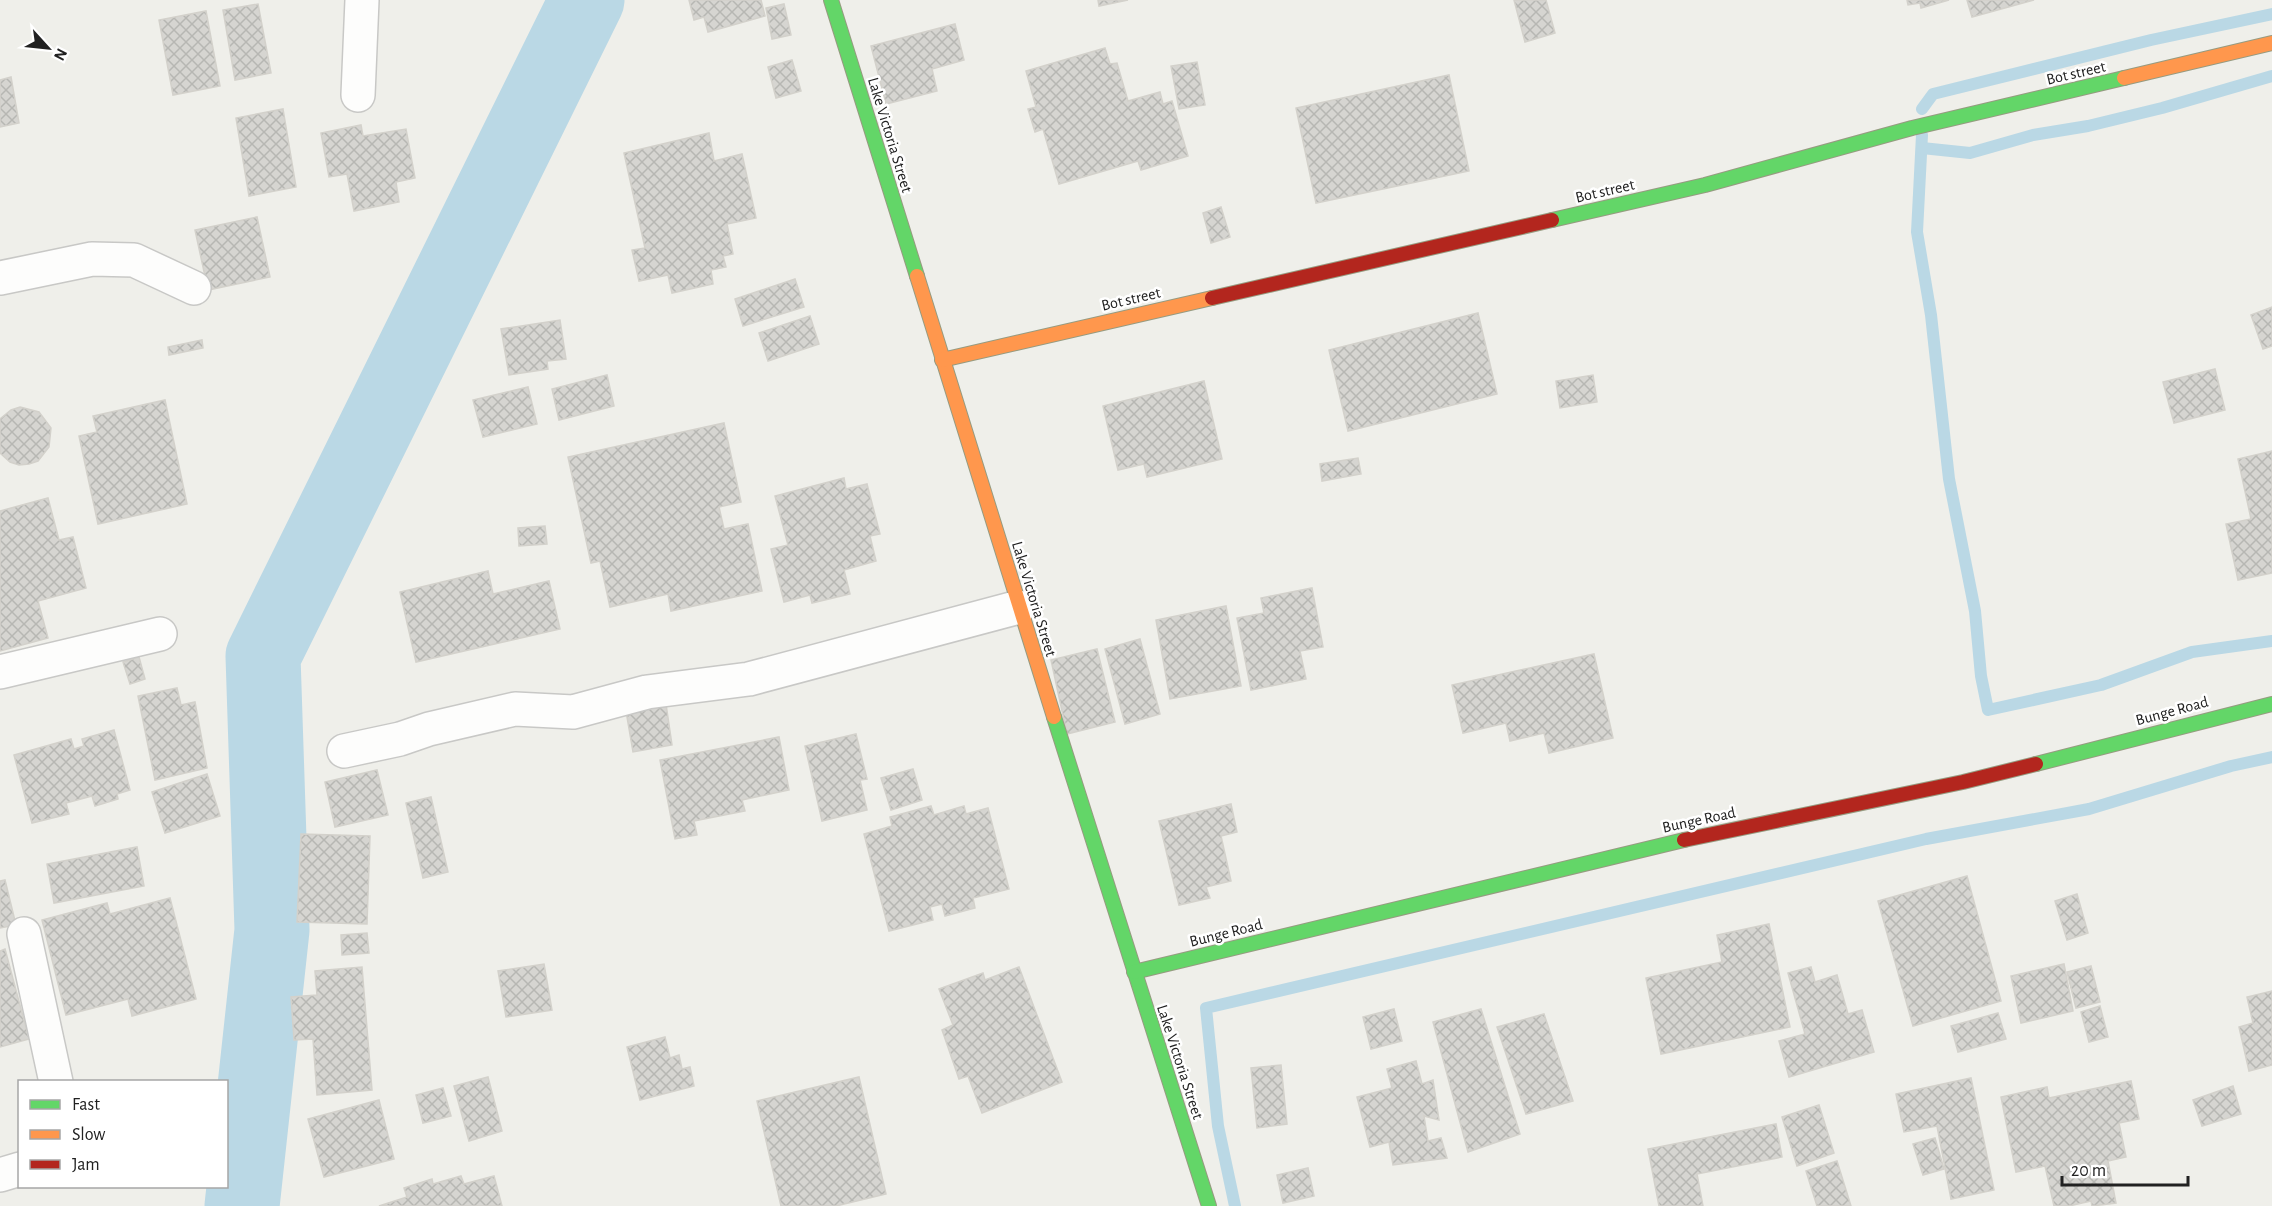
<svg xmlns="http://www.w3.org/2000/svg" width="2272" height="1206" font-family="'Alegreya Sans',sans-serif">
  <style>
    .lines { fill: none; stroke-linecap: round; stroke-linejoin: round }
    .stream { stroke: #bad8e5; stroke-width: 12 }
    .river { stroke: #bad8e5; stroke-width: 75 }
    .building { fill: url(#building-cross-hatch); stroke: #d3d1cb; stroke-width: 1.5 }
    .street-casing { stroke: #c8c8c6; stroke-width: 36 }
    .fast-casing { stroke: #969b80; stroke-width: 16 }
    .slow-casing { stroke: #969b80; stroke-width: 16 }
    .jam-casing { stroke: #969b80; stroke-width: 16 }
    .street { stroke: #fdfdfc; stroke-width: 33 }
    .fast { stroke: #63d668; stroke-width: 14 }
    .slow { stroke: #ff974d; stroke-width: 14 }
    .jam { stroke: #b3261e; stroke-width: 14 }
    .labels { text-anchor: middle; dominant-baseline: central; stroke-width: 5; stroke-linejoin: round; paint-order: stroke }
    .street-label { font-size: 16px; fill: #212121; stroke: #fff }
  </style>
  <defs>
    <pattern id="building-cross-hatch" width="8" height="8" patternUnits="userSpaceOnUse" patternTransform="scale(1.5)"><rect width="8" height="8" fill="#d6d5d1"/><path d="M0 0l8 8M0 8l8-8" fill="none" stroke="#b7b7b3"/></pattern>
  </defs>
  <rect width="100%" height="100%" fill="#efefea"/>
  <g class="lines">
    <!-- stream -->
    <g class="stream">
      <polyline points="1922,109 1933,94 2151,40 2272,14"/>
      <polyline points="1922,135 1917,232 1931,315 1949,479 1975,611 1981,676 1988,710 2101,685 2192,652 2272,641"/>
      <polyline points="1922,148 1970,153 2033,135 2088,126 2162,108 2272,76"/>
      <polyline points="1235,1206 1218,1126 1206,1008 1926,839 2089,809 2231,766 2272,757"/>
    </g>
    <!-- river -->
    <polyline class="river" points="242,1206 272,930 263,656 587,0"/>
  </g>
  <!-- building -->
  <g class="building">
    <polygon points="689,0 761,0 765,16 708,32 704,17 694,20"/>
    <polygon points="1098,0 1128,0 1099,6"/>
    <polygon points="1514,0 1546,0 1555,33 1525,42"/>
    <polygon points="1907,0 1949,0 1921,8 1920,3 1908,5"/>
    <polygon points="1967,0 2034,0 1972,17"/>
    <polygon points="258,4 271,73 235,80 223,10"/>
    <polygon points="784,4 791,35 772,39 766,8"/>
    <polygon points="206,11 220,86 173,95 159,20"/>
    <polygon points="955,24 964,60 932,69 937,91 886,104 871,46"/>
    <polygon points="1105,48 1110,64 1117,63 1128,101 1160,92 1163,104 1172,101 1188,156 1141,170 1138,161 1059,184 1043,129 1035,132 1028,109 1036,107 1026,71"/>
    <polygon points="792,60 801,91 776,98 768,67"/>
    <polygon points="1197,62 1205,105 1179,109 1171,66"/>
    <polygon points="1449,75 1469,171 1316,203 1296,108"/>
    <polygon points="11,77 19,123 0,127 0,80"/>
    <polygon points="283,109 296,187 249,196 236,118"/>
    <polygon points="361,125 363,136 406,129 415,178 396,182 399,202 354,211 347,174 329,177 321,133"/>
    <polygon points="709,133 714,161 742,154 756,218 727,224 733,254 723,256 726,267 711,270 713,284 672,293 668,275 639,281 632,250 645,248 624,153"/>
    <polygon points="1221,207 1230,237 1211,243 1203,213"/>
    <polygon points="257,217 270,277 208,290 195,230"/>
    <polygon points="795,279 804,307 743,326 735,299"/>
    <polygon points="2272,307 2272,346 2263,349 2251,315"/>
    <polygon points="1478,313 1497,394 1348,431 1329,350"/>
    <polygon points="810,316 819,344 768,361 759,333"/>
    <polygon points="560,320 566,359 547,361 548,369 509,375 501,329"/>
    <polygon points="202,340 203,348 169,355 168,347"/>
    <polygon points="2215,369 2225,410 2174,423 2163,382"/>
    <polygon points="607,375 614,406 559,420 552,389"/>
    <polygon points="1593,375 1597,402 1560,408 1556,381"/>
    <polygon points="1204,381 1222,459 1147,477 1144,464 1118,470 1103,406"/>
    <polygon points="528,387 537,424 483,437 473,400"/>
    <polygon points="165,400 187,504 98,524 79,436 97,432 93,416"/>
    <polygon points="20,407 39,412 51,428 49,447 38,461 29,464 19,465 10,462 0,453 0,419 11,410"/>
    <polygon points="724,423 741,502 719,507 724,529 748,524 762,591 671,611 668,594 610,607 600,561 591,563 568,457"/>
    <polygon points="2272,451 2272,573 2238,580 2226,524 2251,519 2238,459"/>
    <polygon points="1358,458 1361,474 1322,481 1320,464"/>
    <polygon points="844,478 846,489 867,484 880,534 870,536 876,561 844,570 850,594 812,603 810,595 784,602 771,549 788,545 775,496"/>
    <polygon points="48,498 59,540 73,537 86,588 38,601 48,638 0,651 0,511"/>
    <polygon points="545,526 547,544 519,546 518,528"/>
    <polygon points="488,571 493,594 549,581 560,629 416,662 400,592"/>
    <polygon points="1312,588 1323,647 1300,651 1306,679 1251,690 1237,618 1264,613 1261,598"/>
    <polygon points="1226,606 1241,686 1170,699 1156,620"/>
    <polygon points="1140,639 1160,714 1125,724 1105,649"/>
    <polygon points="1097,649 1115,722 1067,734 1051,660"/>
    <polygon points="1594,654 1613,738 1549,753 1544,733 1510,741 1506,723 1463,733 1452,685"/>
    <polygon points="139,657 145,679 130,684 123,662"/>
    <polygon points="177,688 181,705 195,702 207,768 155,780 138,696"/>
    <polygon points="666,704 672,745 633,752 626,711"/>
    <polygon points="114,730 130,790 117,794 118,799 95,806 92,796 66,803 69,814 32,823 14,755 71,739 74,749 84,746 82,739"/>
    <polygon points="856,734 867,779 860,780 867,810 822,821 805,746"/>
    <polygon points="779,737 789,790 742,800 745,811 694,821 697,835 675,839 660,760"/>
    <polygon points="913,769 922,800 891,810 881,778"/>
    <polygon points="377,770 388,815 335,827 325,782"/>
    <polygon points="207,774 220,816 165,833 152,792"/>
    <polygon points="431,797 448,872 423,878 406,803"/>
    <polygon points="1231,804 1237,832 1221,836 1231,881 1206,887 1210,898 1179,905 1159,821"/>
    <polygon points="931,806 934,815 964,806 966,814 988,808 1009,889 973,898 975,908 945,916 942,904 930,907 933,920 889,931 864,834 892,826 890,817"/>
    <polygon points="301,834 370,836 367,924 297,922"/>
    <polygon points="137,847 144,886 54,903 47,864"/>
    <polygon points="1967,876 2001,1001 1913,1026 1878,901"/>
    <polygon points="5,880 16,925 0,928 0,881"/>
    <polygon points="2077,894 2088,933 2067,940 2055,901"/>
    <polygon points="170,898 196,999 132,1016 128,999 66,1015 42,920 107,903 110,914"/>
    <polygon points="1769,924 1790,1027 1661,1054 1646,978 1722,962 1717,935"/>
    <polygon points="367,933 369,953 342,955 341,935"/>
    <polygon points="5,949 29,1039 0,1047 0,951"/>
    <polygon points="544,964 552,1010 506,1017 498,971"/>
    <polygon points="2064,964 2073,1011 2021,1023 2011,976"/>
    <polygon points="2091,966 2100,1002 2076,1008 2067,972"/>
    <polygon points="362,967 372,1090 317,1095 313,1039 294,1040 291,997 317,995 315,971"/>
    <polygon points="1019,967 1062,1082 982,1113 968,1076 959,1079 942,1030 953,1025 939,989 983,973 985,980"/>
    <polygon points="1811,967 1815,982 1837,975 1848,1014 1862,1010 1874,1052 1789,1077 1779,1041 1805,1034 1788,973"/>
    <polygon points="2272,991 2272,1065 2249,1071 2239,1027 2253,1023 2247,997"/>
    <polygon points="2100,1006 2108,1037 2089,1042 2081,1012"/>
    <polygon points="1394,1009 1402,1041 1371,1049 1363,1017"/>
    <polygon points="1481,1009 1520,1134 1468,1152 1433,1022"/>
    <polygon points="1998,1013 2006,1039 1958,1052 1951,1026"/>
    <polygon points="1544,1014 1573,1101 1526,1114 1497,1027"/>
    <polygon points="665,1037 670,1058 679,1055 682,1069 690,1067 694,1086 640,1100 627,1047"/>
    <polygon points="1416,1061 1422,1084 1433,1080 1439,1120 1424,1116 1428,1141 1441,1138 1447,1158 1393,1165 1389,1142 1370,1147 1357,1097 1392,1088 1387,1069"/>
    <polygon points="1281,1065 1287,1124 1257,1128 1251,1068"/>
    <polygon points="488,1077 502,1131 469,1141 454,1086"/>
    <polygon points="859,1077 886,1194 836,1206 781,1206 757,1101"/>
    <polygon points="1971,1078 1994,1190 1951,1199 1937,1126 1904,1132 1896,1094"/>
    <polygon points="2131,1081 2139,1119 2119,1123 2126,1157 2108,1161 2116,1203 2092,1206 2091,1201 2069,1206 2054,1206 2045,1166 2016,1172 2001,1097 2047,1087 2049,1098"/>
    <polygon points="2233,1086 2241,1114 2202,1126 2193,1100"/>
    <polygon points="443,1088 451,1116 423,1123 416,1095"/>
    <polygon points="379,1100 394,1159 324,1177 308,1119"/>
    <polygon points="1819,1105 1834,1153 1797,1166 1782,1117"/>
    <polygon points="1776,1124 1782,1157 1697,1174 1703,1206 1659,1206 1648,1149"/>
    <polygon points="1935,1138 1944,1169 1923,1175 1913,1144"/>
    <polygon points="1837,1161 1851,1206 1817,1206 1806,1171"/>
    <polygon points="1308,1168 1314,1196 1283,1203 1277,1175"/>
    <polygon points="461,1176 464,1184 494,1176 502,1206 379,1206 407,1197 404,1188 432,1179 433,1184"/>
  </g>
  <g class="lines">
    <!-- street casing -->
    <g class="street-casing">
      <g id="street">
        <polyline points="358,95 362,0"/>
        <polyline points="0,278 92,259 134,260 194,288"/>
        <polyline points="0,672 160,634"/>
        <polyline points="344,751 400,739 429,729 515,709 573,712 647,692 749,679 1019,607"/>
        <polyline points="24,934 56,1082"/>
        <polyline points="0,1175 20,1169"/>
      </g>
    </g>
    <!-- fast casing -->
    <g class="fast-casing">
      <g id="fast">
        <polyline points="831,0 917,276"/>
        <polyline points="1552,220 1705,185 1912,128 2124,78"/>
        <polyline points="1054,717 1209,1206"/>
        <polyline points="2036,764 2272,704"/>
        <polyline points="1134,972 1684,840"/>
      </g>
    </g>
    <!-- slow casing -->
    <g class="slow-casing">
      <g id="slow">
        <polyline points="2124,78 2272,43"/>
        <polyline points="917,276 1054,717"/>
        <polyline points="942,360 1212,298"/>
      </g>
    </g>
    <!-- jam casing -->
    <g class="jam-casing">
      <g id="jam">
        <polyline points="1212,298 1552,220"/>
        <polyline points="1684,840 1963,782 2036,764"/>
      </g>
    </g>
    <!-- street -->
    <use href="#street" class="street"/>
    <!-- fast -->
    <use href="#fast" class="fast"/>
    <!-- slow -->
    <use href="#slow" class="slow"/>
    <!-- jam -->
    <use href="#jam" class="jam"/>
  </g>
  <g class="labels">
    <!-- street labels -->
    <g class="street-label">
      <text transform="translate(2076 73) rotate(-13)">Bot street</text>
      <text transform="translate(890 135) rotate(73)">Lake Victoria Street</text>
      <text transform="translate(1605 191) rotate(-13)">Bot street</text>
      <text transform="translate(1131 299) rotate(-13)">Bot street</text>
      <text transform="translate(1034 599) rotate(73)">Lake Victoria Street</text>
      <text transform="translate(2172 711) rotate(-15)">Bunge Road</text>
      <text transform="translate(1699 820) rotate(-12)">Bunge Road</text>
      <text transform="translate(1226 933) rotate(-14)">Bunge Road</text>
      <text transform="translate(1180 1062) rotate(72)">Lake Victoria Street</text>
    </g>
  </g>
  <!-- legend -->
  <rect x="18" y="1080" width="210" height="108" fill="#ffffff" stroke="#a6a6a6" stroke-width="1.5"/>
  <rect x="30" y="1100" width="30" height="9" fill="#63d668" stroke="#a6a6a6" stroke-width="1.5"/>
  <text x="72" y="1110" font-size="18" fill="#212121">Fast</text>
  <rect x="30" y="1130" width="30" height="9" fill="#ff974d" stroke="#a6a6a6" stroke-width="1.5"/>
  <text x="72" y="1140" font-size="18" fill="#212121">Slow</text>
  <rect x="30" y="1160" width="30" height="9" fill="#b3261e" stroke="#a6a6a6" stroke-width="1.5"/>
  <text x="72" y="1170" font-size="18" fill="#212121">Jam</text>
  <!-- north arrow -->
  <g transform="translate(48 48) rotate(117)" stroke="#ffffff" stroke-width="4.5" paint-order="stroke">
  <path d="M0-4.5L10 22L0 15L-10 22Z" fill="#212121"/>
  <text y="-9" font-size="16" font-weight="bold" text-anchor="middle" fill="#212121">N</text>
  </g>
  <!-- scale -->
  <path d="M2062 1176v9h126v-9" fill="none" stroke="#212121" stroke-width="3"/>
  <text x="2071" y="1176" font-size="18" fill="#212121" stroke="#ffffff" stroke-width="4.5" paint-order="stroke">20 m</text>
</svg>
